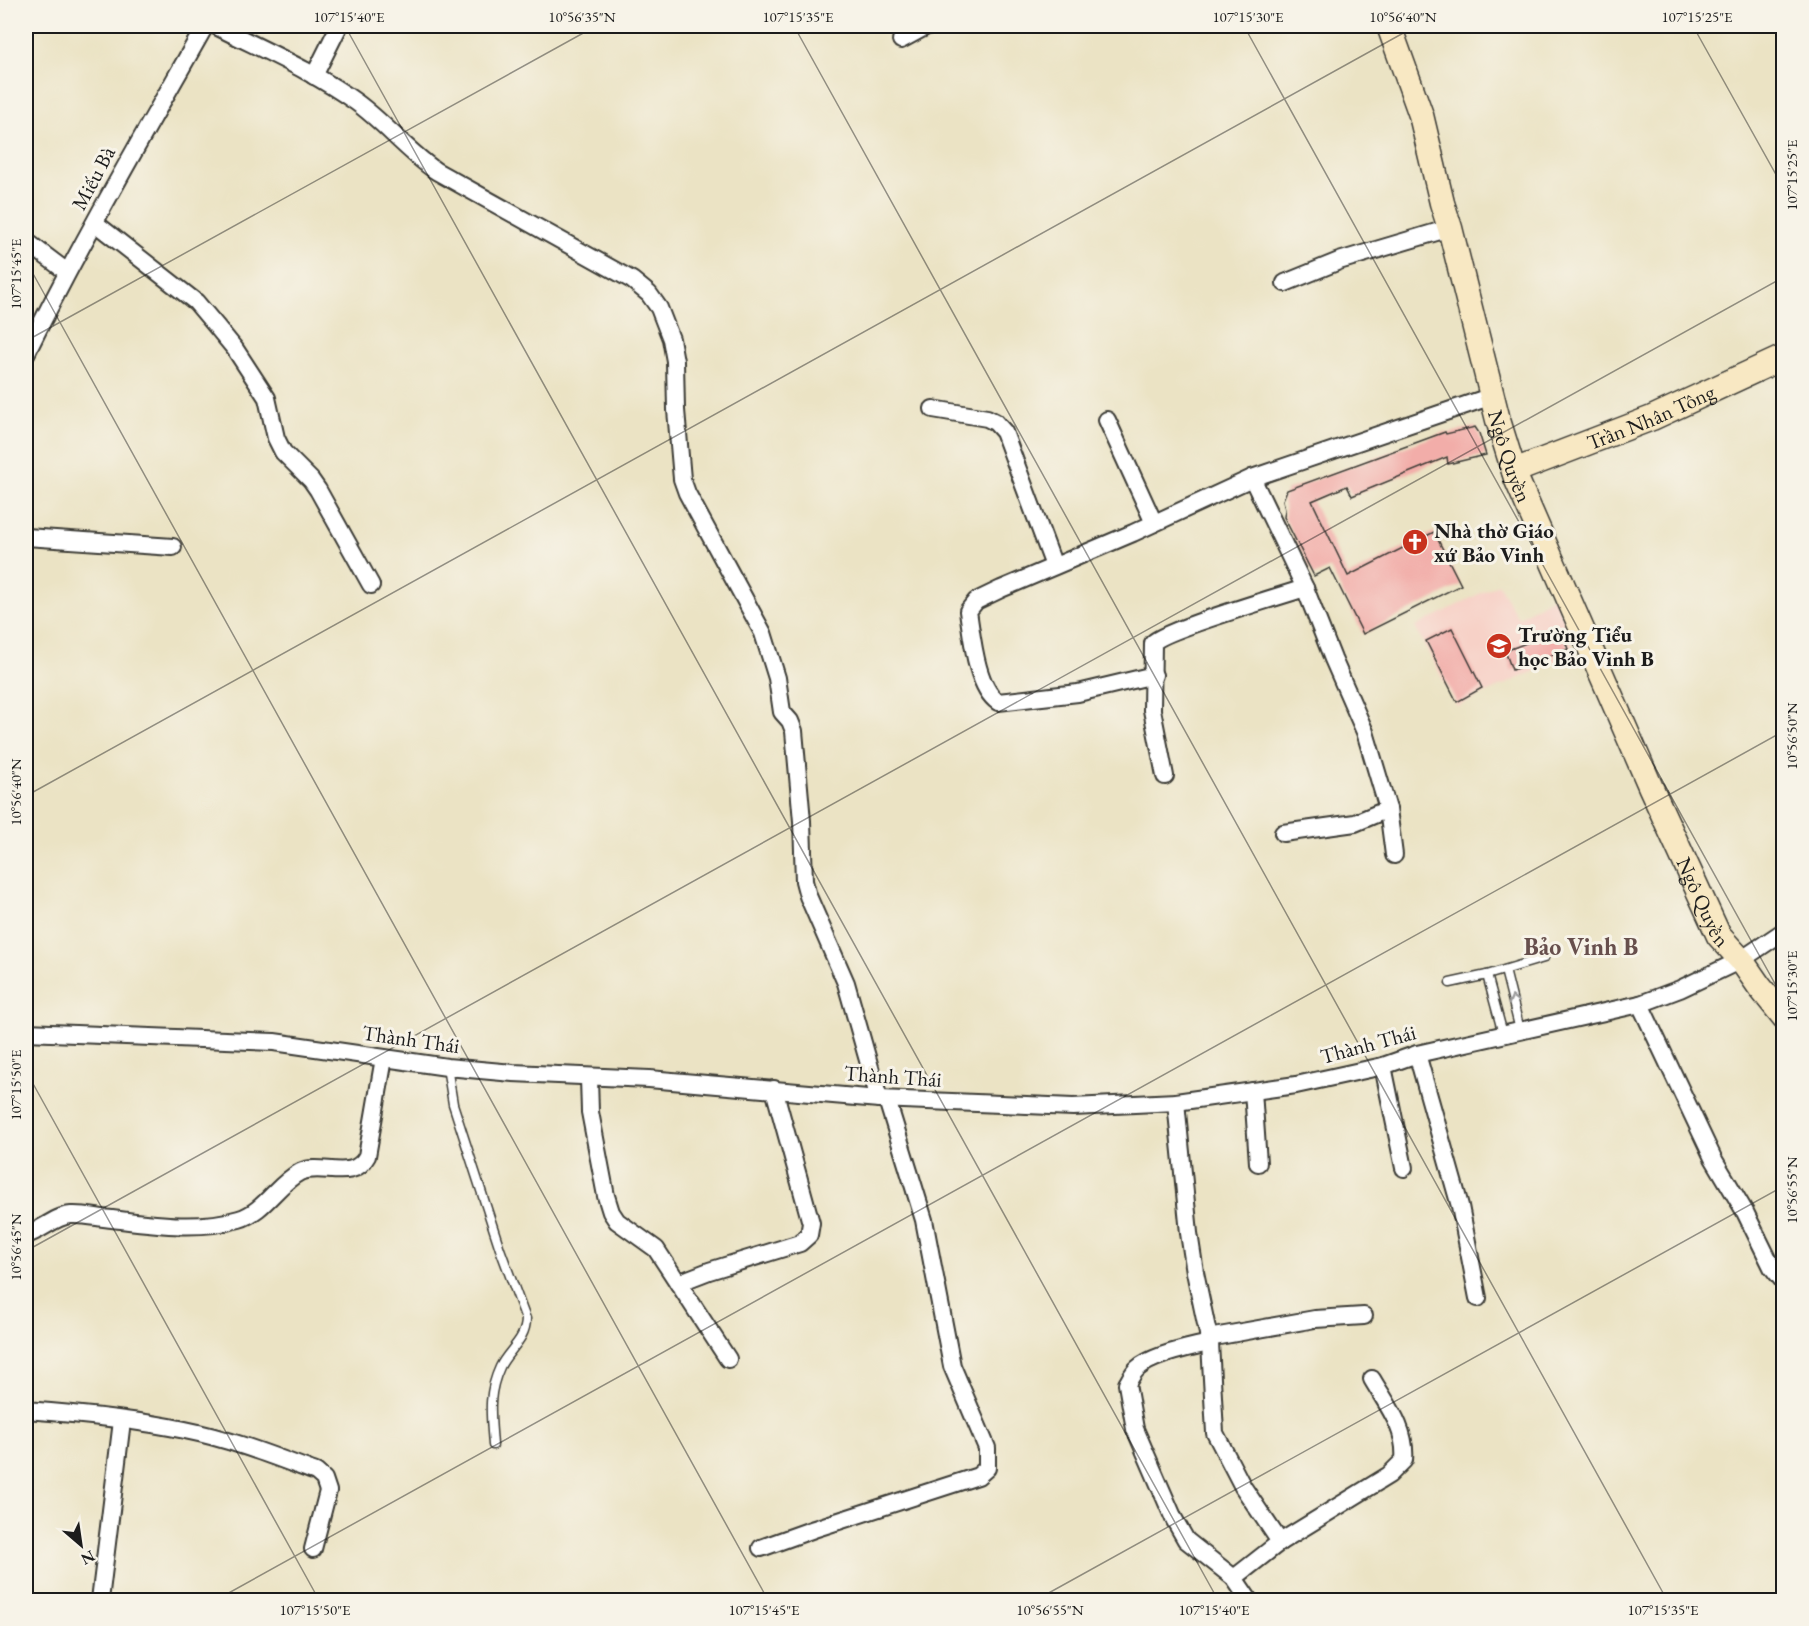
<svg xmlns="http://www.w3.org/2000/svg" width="1809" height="1626" font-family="'EB Garamond',serif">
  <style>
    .built { fill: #f7d1c7 }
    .building { fill: #f2ada9 }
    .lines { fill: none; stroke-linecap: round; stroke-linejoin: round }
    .lane-casing { stroke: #3b3a35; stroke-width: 11 }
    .street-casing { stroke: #3b3a35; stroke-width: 20 }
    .secondary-casing { stroke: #3b3a35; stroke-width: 27 }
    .lane { stroke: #fff; stroke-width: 8 }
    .street { stroke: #fff; stroke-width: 16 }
    .secondary { stroke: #f8e8c3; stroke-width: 24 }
    .oneway { stroke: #999 }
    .ticks { fill: none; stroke: #1c1c1c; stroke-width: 1.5; stroke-opacity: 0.45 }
    .labels { text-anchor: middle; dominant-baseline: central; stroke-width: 6; stroke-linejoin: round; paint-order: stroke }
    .street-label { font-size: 21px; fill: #1c1c1c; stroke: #f7f3e8 }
    .poi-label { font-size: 21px; font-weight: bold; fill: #1c1c1c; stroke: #f7f3e8; text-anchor: start }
    .quarter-label { font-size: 24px; font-weight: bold; fill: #674f4d; stroke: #f7f3e8 }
    .neatline { fill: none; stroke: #1c1c1c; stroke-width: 2 }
    .ticks-label { font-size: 15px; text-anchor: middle; fill: #1c1c1c }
  </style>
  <rect width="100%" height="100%" fill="#f7f3e8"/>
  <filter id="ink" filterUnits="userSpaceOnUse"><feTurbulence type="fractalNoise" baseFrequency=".0167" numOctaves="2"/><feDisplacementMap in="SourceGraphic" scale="12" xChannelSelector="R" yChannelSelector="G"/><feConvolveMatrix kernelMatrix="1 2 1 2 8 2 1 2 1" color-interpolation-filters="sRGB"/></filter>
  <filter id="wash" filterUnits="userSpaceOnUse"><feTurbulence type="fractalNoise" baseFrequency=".008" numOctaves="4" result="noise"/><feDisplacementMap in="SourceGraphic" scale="24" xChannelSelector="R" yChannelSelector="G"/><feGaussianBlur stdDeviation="1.35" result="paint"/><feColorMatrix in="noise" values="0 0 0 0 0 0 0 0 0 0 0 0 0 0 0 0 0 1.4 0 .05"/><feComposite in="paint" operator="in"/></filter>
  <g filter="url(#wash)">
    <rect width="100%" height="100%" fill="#ebe3c4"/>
    <!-- built -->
    <polygon class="built" points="1498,584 1518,618 1556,595 1575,653 1457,706 1415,627"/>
    <g id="blocks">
      <!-- building -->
      <g class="building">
        <polygon points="1475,427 1479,433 1486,455 1448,464 1447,457 1352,496 1347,486 1312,501 1348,576 1434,532 1461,585 1363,634 1330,568 1314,576 1284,517 1285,510 1283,500 1287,490 1445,432 1446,434"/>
        <polygon points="1452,628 1482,688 1457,702 1426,641"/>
        <polygon points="1561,630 1568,649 1512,670 1505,651"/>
      </g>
    </g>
  </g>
  <g filter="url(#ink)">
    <use href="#blocks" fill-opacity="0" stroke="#3b3a35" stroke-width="1.5"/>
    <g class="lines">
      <!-- lane casing -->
      <g class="lane-casing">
        <g id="lane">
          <polyline points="1505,970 1520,1030"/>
          <polyline points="1487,975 1503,1034"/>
          <polyline points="1450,983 1487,975 1544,958"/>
          <path d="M447,1067L453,1104L500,1249L526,1319C526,1340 508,1350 500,1367C487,1395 491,1416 493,1445"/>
        </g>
      </g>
      <!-- street casing -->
      <g class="street-casing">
        <g id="street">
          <path d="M216,26C263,50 313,71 356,102C385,123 407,151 436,171L632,280L649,294L659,308L671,339L675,361L676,410L682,479L687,493L763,633L777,678L782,712L790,721L794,731L802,821L804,881L808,896L846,983L879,1099"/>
          <polyline points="901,40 927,26"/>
          <polyline points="314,76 339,26"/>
          <polyline points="95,223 196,302 217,327 235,349 267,398 276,438 283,452 311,480 318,490 371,585"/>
          <polyline points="26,241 67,272"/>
          <polyline points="1285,283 1339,261 1450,228"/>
          <path d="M26,354C81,242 144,134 205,26"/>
          <polyline points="933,409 987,418 995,422 1004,432 1054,566"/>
          <polyline points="1107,420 1154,523"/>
          <polyline points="1252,478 1305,588 1333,659 1365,732 1388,809 1355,823 1283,833"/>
          <polyline points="26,537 173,547"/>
          <path d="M1154,675L1078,693L998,702C976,687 972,636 968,611L976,601L1001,589L1133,533L1252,478L1492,396"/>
          <path d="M1165,776L1152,710L1153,643C1162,631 1283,595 1305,588"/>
          <polyline points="1388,809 1394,855"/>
          <polyline points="1640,1004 1713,1158 1745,1212 1772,1267 1784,1282"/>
          <polyline points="26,1032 274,1042 447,1067 513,1073 649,1079 879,1099 1073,1107 1176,1102 1296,1085 1383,1066 1417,1054 1640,1004 1680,989 1741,960 1784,931"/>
          <polyline points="1417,1054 1460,1206 1478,1298"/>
          <polyline points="1383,1066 1404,1168"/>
          <polyline points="589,1078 590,1112 606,1196 611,1212 617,1221 656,1249 728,1359"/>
          <polyline points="1253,1091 1258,1163"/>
          <path d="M1176,1102L1189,1233L1195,1272L1210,1343C1190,1347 1152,1355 1138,1368C1133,1372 1130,1379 1127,1384L1135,1429L1174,1519L1186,1540L1234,1578L1249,1600"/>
          <path d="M26,1235C41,1231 55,1216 71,1215C84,1214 99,1218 112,1219C153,1224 198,1231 239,1219C264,1212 277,1184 300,1172C322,1162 353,1183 367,1156L384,1058"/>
          <polyline points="678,1283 709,1271 800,1243 809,1235 811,1223 774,1089"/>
          <polyline points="1208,1338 1315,1319 1364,1316"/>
          <polyline points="1210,1343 1215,1433 1243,1487 1280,1542 1234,1578"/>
          <path d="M26,1410C78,1414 133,1419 185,1430C230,1439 273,1456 316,1472L324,1479L328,1491L313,1549"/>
          <path d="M1280,1542L1389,1475L1404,1460C1407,1429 1387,1405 1372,1379"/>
          <polyline points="761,1548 814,1529 978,1476 987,1468 987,1448 952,1366 924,1220 887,1100"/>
          <polyline points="100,1600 122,1421"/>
        </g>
      </g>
      <!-- secondary casing -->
      <g class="secondary-casing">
        <g id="secondary">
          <path id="s1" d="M1389,26L1421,115L1442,203L1450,228L1498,420L1516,478L1651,788L1719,936L1741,960L1759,986L1784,1017"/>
          <path id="s2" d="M1514,471L1652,418L1784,357"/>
        </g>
      </g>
      <!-- lane -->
      <use href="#lane" class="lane"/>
      <!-- street -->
      <use href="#street" class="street"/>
      <!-- secondary -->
      <use href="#secondary" class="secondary"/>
    </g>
    <!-- one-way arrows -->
    <defs><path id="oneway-chevron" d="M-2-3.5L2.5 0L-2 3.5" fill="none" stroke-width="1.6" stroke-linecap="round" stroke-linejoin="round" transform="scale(1.5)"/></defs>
    <use class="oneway" href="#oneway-chevron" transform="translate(1513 1000) rotate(-104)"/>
  </g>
  <!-- ticks -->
  <path class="ticks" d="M345,26L1218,1600M794,26L1667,1600M1244,26L1784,1000M1693,26L1784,189M26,261L768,1600M26,341L596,26M26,796L1416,26M26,1071L319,1600M26,1251L1784,277M216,1600L1784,731M1036,1600L1784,1186"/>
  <!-- icons -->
  <defs>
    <g id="church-disc" transform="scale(1.35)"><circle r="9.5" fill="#c8321e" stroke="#f7f3e8"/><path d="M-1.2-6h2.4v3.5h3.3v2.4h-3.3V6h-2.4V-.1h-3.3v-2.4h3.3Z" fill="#fff"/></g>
    <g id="school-disc" transform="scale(1.35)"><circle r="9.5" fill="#c8321e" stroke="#f7f3e8"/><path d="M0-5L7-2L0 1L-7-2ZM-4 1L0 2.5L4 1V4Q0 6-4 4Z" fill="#fff"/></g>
  </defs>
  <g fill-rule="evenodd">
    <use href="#church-disc" x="1415" y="542"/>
    <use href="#school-disc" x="1499" y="646"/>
  </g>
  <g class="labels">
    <!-- street labels -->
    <g class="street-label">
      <text transform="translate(93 178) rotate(-62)">Miếu Bà</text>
      <text stroke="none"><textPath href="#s2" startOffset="147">Trần Nhân Tông</textPath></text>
      <text stroke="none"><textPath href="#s1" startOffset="447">Ngô Quyền</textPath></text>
      <text stroke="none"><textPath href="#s1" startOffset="933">Ngô Quyền</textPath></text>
      <text transform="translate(411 1039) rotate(8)">Thành Thái</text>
      <text transform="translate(1368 1044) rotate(-15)">Thành Thái</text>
      <text transform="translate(893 1076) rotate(4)">Thành Thái</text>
    </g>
    <!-- poi labels -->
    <g class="poi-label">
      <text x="1434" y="530">Nhà thờ Giáo<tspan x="1434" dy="24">xứ Bảo Vinh</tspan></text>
      <text x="1518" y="634">Trường Tiểu<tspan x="1518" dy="24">học Bảo Vinh B</tspan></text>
    </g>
    <!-- quarter labels -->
    <g class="quarter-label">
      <text x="1581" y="946">Bảo Vinh B</text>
    </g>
  </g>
  <!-- margin -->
  <rect width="1809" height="1626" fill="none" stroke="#f7f3e8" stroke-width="66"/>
  <!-- north arrow -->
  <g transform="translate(81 1545) rotate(151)" stroke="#f7f3e8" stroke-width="4.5" paint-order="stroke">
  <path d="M0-4.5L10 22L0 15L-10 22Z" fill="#1c1c1c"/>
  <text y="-9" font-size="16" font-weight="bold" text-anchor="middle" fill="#1c1c1c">N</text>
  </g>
  <rect x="33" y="33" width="1743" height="1560" class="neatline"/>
  <g class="ticks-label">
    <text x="349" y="22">107°15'40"E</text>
    <text x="582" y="22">10°56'35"N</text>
    <text x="798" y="22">107°15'35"E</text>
    <text x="1248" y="22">107°15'30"E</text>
    <text x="1403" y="22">10°56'40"N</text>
    <text x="1697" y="22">107°15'25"E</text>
    <text transform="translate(1792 175) rotate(-90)" y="5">107°15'25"E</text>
    <text transform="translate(16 274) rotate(-90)" y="5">107°15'45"E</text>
    <text transform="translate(1792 736) rotate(-90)" y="5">10°56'50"N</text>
    <text transform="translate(16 792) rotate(-90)" y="5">10°56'40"N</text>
    <text transform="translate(1792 986) rotate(-90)" y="5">107°15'30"E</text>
    <text transform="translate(16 1085) rotate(-90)" y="5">107°15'50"E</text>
    <text transform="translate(1792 1190) rotate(-90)" y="5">10°56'55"N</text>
    <text transform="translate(16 1247) rotate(-90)" y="5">10°56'45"N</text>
    <text x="315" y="1615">107°15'50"E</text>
    <text x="764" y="1615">107°15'45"E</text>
    <text x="1050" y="1615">10°56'55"N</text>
    <text x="1214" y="1615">107°15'40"E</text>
    <text x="1663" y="1615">107°15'35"E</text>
  </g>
</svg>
